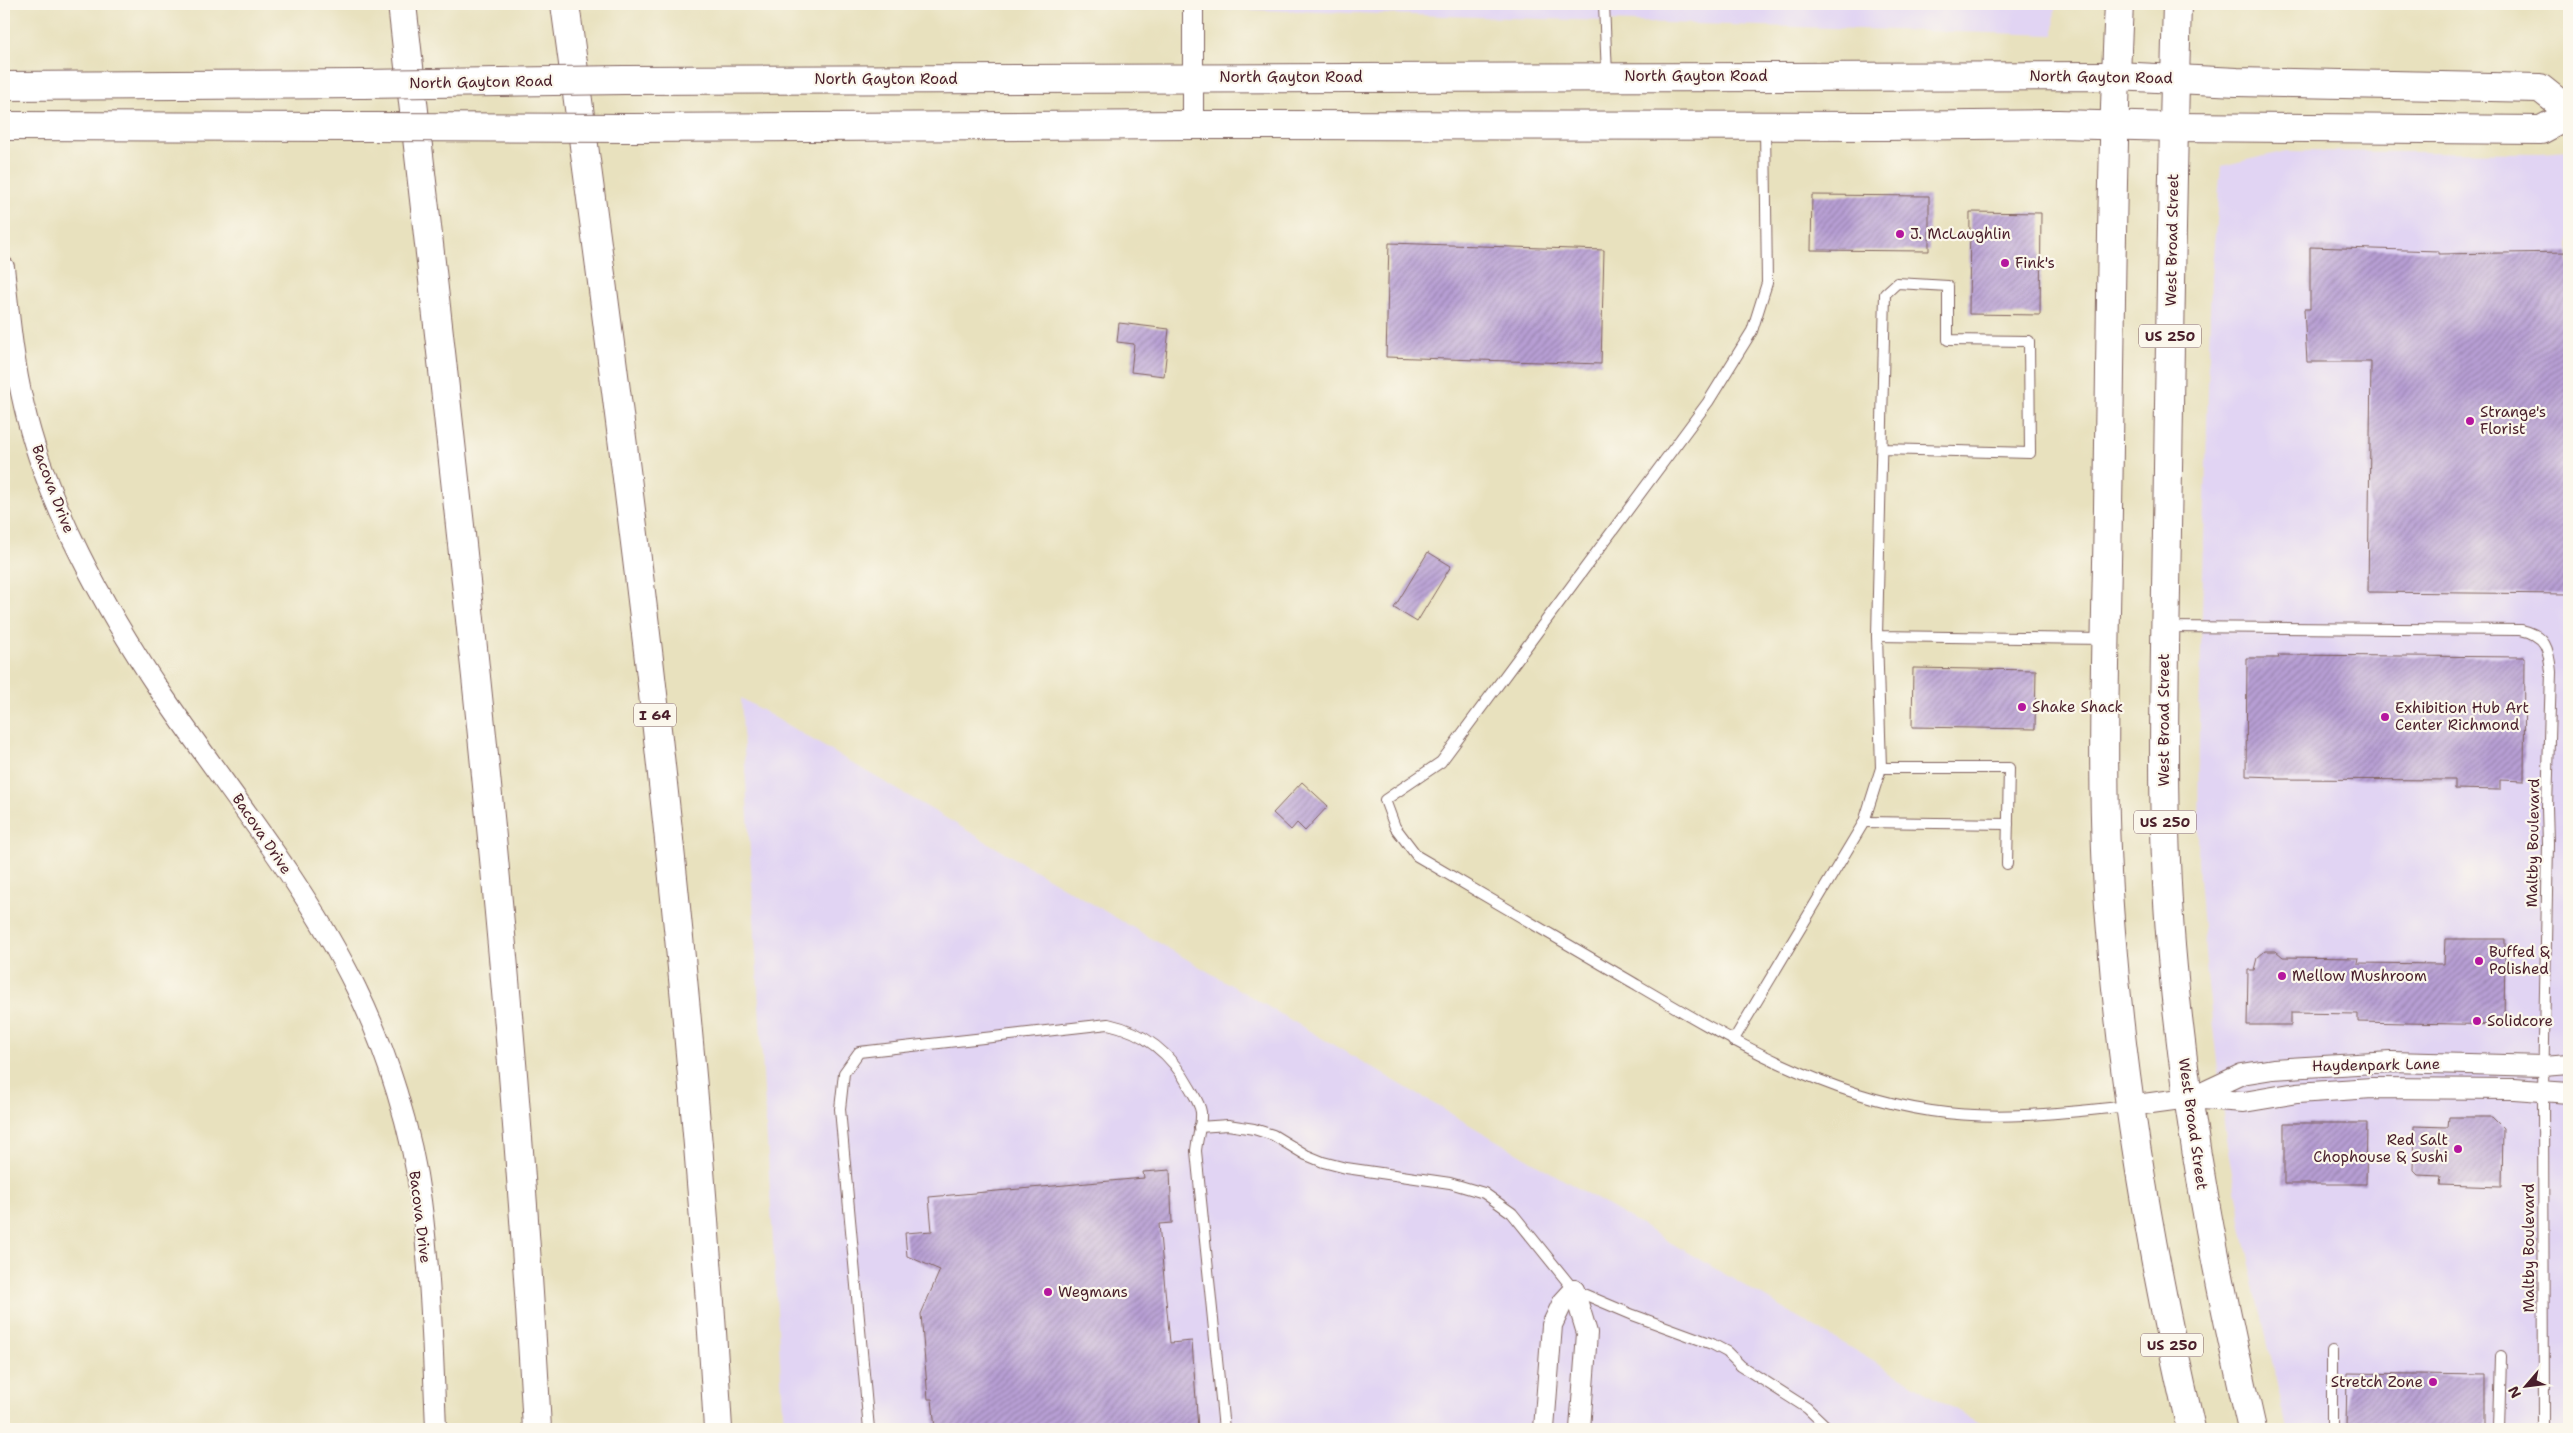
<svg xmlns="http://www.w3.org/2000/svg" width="2573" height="1433" font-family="'Shantell Sans',sans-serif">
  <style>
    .built { fill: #e1d4f3 }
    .building { fill: url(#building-hatch) }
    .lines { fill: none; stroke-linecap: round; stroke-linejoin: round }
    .lane-casing { stroke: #81635e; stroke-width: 12 }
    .street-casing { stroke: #81635e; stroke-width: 22 }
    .secondary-casing { stroke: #81635e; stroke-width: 30 }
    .primary-casing { stroke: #81635e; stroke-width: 30 }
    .highway-casing { stroke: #81635e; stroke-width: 30 }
    .lane { stroke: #fff; stroke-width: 10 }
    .street { stroke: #fff; stroke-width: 20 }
    .secondary { stroke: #fff; stroke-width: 28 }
    .primary { stroke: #fff; stroke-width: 28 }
    .highway { stroke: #fff; stroke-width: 28 }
    .secondary-bridge-casing { stroke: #81635e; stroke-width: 30; stroke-linecap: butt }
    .secondary-bridge { stroke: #fff; stroke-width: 28 }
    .poi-dot { fill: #b5179e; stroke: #fbf7ec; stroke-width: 2 }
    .labels { text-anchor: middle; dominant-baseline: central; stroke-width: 4.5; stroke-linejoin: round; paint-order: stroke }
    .shield { fill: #fbf7ec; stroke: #7f6065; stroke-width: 1 }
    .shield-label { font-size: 14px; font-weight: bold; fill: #4a1f2b }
    .street-label { font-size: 15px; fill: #4a1f2b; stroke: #fbf7ec }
    .poi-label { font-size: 15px; fill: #4a1f2b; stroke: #fbf7ec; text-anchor: start }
  </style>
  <defs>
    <pattern id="building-hatch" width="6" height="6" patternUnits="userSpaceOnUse" patternTransform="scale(1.25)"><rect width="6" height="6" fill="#b79fd4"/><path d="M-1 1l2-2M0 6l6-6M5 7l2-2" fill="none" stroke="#9781ac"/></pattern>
  </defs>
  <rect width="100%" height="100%" fill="#fbf7ec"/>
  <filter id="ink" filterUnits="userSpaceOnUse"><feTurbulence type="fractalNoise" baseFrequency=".02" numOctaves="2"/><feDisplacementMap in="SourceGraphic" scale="10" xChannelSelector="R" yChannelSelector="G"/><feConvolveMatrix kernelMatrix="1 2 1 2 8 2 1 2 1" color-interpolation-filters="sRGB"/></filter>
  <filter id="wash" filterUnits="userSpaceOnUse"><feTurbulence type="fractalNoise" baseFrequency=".0096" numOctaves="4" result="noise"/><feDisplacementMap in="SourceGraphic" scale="20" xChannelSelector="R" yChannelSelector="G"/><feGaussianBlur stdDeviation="1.12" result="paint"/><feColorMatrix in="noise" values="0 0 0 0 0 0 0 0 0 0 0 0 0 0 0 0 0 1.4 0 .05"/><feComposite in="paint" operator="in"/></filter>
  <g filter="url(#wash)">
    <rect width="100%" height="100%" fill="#e8e1be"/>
    <!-- built -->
    <g class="built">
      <polygon points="1221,4 2055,4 2054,35 1221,9"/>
      <polygon points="2286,151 2540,153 2569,151 2569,1429 2287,1429 2243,1233 2226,1139 2207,976 2198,865 2199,723 2211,278 2221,166"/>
      <polygon points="741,698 1989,1429 784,1429"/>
    </g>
    <g id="blocks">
      <!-- building -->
      <g class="building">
        <polygon points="1812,195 1929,196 1929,251 1811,250"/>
        <polygon points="1970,212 2041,213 2040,315 1969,314"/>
        <polygon points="1389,243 1604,250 1601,364 1386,357"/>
        <polygon points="2310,247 2438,251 2438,254 2569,252 2569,594 2368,592 2371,362 2307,362 2304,309 2310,309"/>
        <polygon points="1119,323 1169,329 1164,376 1131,372 1134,344 1117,342"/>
        <polygon points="1428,552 1451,566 1417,622 1394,608"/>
        <polygon points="2278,655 2525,657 2524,781 2500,780 2500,790 2455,789 2455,780 2276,779 2276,777 2246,776 2247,658 2279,658"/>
        <polygon points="1913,668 2036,670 2035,729 1912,727"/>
        <polygon points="1302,782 1328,806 1305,831 1297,823 1291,830 1273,813"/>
        <polygon points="2445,939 2505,939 2504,1025 2358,1022 2358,1014 2291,1013 2291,1025 2247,1025 2248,970 2254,970 2257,958 2265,951 2276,951 2283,957 2358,958 2357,963 2444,964"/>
        <polygon points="2449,1117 2492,1117 2503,1128 2502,1187 2440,1185 2441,1176 2418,1175 2413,1170 2414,1126 2448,1127"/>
        <polygon points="2284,1123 2367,1123 2366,1184 2284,1184"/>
        <polygon points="1170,1170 1172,1223 1159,1224 1170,1343 1192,1341 1198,1429 935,1429 932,1399 928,1399 921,1314 940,1270 907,1256 905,1233 932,1231 929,1197 1144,1178 1143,1172"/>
        <polygon points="2347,1373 2486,1375 2486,1429 2346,1429"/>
      </g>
    </g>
  </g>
  <g filter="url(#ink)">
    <use href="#blocks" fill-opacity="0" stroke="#81635e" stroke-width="1"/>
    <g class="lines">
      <!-- lane casing -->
      <g class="lane-casing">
        <g id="lane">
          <polyline points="1604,4 1607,75"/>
          <path d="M1765,127L1767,283L1752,331L1708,402L1441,762L1385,800L1395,827L1417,856C1489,898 1561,940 1632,982C1727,1038 1820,1094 1931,1111C1996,1121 2063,1113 2129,1106"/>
          <polyline points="1882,449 2030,453 2029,341 1948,340 1948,286 1897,283 1885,294 1877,636 2105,639"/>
          <path d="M2165,627L2521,630C2546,635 2549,649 2551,672L2547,807L2548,844L2543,1090L2544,1429"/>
          <polyline points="1881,768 2009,768 2007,864"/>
          <polyline points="1864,822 2008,824"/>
          <polyline points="1733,1041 1864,822 1881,768 1877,636"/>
          <polyline points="1199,1127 1228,1125 1254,1129 1273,1135 1306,1155 1323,1162 1346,1168 1450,1183 1484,1193 1512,1213 1574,1290 1633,1315 1712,1344 1727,1352 1741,1366 1807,1408 1829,1429"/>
          <polyline points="2332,1352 2332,1429"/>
          <path d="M869,1429L840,1109L844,1073L859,1052L1108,1024C1145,1032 1172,1055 1190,1088C1194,1095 1200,1104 1201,1112C1202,1125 1197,1138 1196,1151L1224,1429"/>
          <polyline points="2499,1429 2501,1356"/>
        </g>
      </g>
      <!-- street casing -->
      <g class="street-casing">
        <g id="street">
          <polyline points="1193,125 1193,4"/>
          <path d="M4,267C9,314 13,360 24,406C46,503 105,609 160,691C227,790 304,881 356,988C387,1051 412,1131 421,1201C431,1276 433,1353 436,1429"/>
          <polyline points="2193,1097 2242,1074 2273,1069 2391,1062 2544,1066 2569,1064"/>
          <polyline points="2129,1106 2188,1098 2244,1102 2297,1093 2372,1088 2514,1089 2569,1093"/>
          <polyline points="1574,1290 1587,1333 1580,1429"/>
          <polyline points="1544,1429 1552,1325 1563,1302 1574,1290"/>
        </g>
      </g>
      <!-- secondary casing -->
      <g class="secondary-casing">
        <g id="secondary">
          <polyline points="624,80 2116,76 2237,82 2540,88 2569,111"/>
          <polyline points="4,86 363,84"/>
          <polyline points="4,126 367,127"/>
          <polyline points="631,128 1193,125 1885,126 2058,124 2174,127 2541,130 2569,115"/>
        </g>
      </g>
      <!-- primary casing -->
      <g class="primary-casing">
        <g id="primary">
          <path d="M2119,4C2111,171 2111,340 2108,508C2106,649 2099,792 2111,932C2124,1100 2153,1265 2191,1429"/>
          <path d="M2177,4C2172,179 2170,354 2167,529C2165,676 2159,822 2173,968C2187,1124 2217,1277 2252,1429"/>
        </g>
      </g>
      <!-- highway casing -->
      <g class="highway-casing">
        <g id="highway">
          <path d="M402,4C455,478 512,952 537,1429"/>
          <path d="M565,4C629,477 691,952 718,1429"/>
        </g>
      </g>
      <!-- lane -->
      <use href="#lane" class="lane"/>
      <!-- street -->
      <use href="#street" class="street"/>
      <!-- secondary -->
      <use href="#secondary" class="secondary"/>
      <!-- primary -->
      <use href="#primary" class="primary"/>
      <!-- highway -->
      <use href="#highway" class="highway"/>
      <!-- secondary-bridge casing -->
      <g class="secondary-bridge-casing">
        <g id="secondary-bridge">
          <polyline points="363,84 624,80"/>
          <polyline points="367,127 631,128"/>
        </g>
      </g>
      <!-- secondary-bridge -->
      <use href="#secondary-bridge" class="secondary-bridge"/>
    </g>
  </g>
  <!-- markers -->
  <g class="poi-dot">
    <circle cx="1900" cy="234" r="5"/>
    <circle cx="2005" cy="263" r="5"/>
    <circle cx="2470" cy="421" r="5"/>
    <circle cx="2022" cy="707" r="5"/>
    <circle cx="2385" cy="717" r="5"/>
    <circle cx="2479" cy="961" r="5"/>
    <circle cx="2282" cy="976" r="5"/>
    <circle cx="2477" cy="1021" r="5"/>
    <circle cx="2458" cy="1149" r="5"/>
    <circle cx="1048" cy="1292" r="5"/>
    <circle cx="2433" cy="1382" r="5"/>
  </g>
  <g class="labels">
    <!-- shield labels -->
    <g class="shield">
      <rect x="2139" y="324.5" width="62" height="23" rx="4"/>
      <rect x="634" y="703.5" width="42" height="23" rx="4"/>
      <rect x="2134" y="810.5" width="62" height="23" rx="4"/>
      <rect x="2141" y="1333.5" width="62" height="23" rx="4"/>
    </g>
    <g class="shield-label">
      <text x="2170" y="336">US 250</text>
      <text x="655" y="715">I 64</text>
      <text x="2165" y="822">US 250</text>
      <text x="2172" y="1345">US 250</text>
    </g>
    <!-- street labels -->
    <g class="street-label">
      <text x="1696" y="76">North Gayton Road</text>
      <text x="1291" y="77">North Gayton Road</text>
      <text transform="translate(2101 77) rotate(1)">North Gayton Road</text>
      <text x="886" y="79">North Gayton Road</text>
      <text transform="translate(481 82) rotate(-1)">North Gayton Road</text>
      <text transform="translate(2172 240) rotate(-89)">West Broad Street</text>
      <text transform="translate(53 489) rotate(69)">Bacova Drive</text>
      <text transform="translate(2164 720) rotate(-90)">West Broad Street</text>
      <text transform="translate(262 834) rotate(56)">Bacova Drive</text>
      <text transform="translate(2533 843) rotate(-89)">Maltby Boulevard</text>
      <text transform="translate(2376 1065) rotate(-1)">Haydenpark Lane</text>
      <text transform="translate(2193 1124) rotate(82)">West Broad Street</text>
      <text transform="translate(420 1217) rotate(83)">Bacova Drive</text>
      <text transform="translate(2529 1248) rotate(-90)">Maltby Boulevard</text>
    </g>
    <!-- poi labels -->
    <g class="poi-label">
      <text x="1910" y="234">J. McLaughlin</text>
      <text x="2015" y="263">Fink's</text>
      <text x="2480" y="412">Strange's<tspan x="2480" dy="17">Florist</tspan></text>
      <text x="2032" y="707">Shake Shack</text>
      <text x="2395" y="708">Exhibition Hub Art<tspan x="2395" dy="17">Center Richmond</tspan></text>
      <text x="2489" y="952">Buffed &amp;<tspan x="2489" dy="17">Polished</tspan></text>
      <text x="2292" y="976">Mellow Mushroom</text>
      <text x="2487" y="1021">Solidcore</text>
      <text x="2448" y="1140" text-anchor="end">Red Salt<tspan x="2448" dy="17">Chophouse &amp; Sushi</tspan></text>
      <text x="1058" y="1292">Wegmans</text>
      <text x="2423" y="1382" text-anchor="end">Stretch Zone</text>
    </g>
  </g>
  <!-- margin -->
  <rect width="2573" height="1433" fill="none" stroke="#fbf7ec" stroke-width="20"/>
  <!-- north arrow -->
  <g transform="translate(2526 1386) rotate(242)" stroke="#fbf7ec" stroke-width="4" paint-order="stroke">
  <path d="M0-4L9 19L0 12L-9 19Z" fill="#4a1f2b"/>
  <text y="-8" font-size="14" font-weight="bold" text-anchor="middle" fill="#4a1f2b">N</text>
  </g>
</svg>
